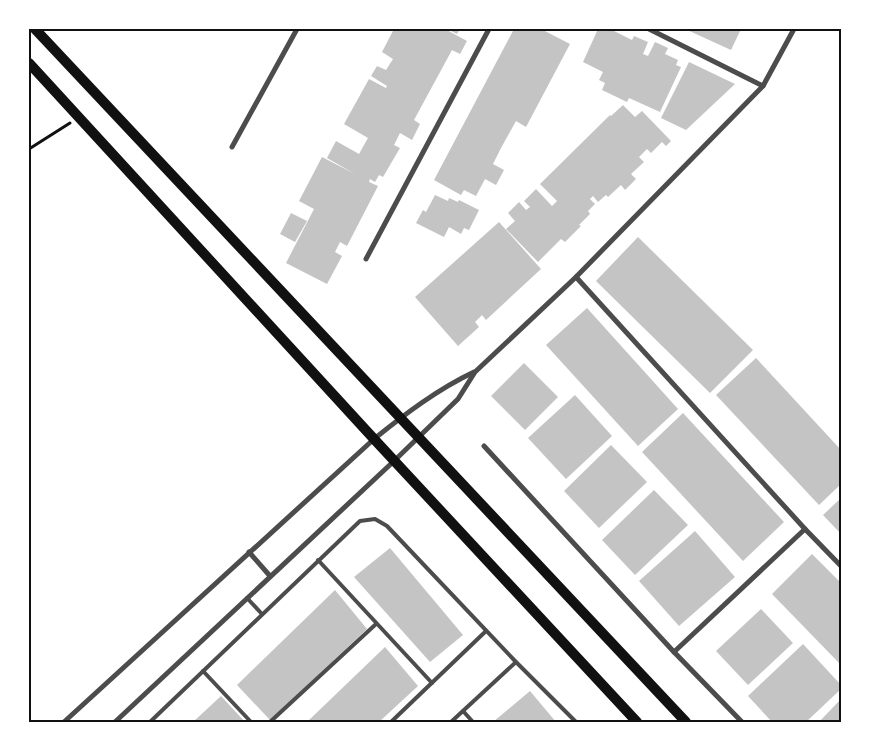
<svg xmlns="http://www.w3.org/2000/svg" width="870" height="751" font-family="'Source Sans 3',sans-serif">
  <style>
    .building { fill: #c4c4c4 }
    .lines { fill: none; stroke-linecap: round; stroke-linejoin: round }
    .path { stroke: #111; stroke-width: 3 }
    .service { stroke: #4c4c4c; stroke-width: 4 }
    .minor { stroke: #4c4c4c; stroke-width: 5 }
    .secondary { stroke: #111; stroke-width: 10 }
    .neatline { fill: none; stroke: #111; stroke-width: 2 }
  </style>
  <rect width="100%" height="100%" fill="#fff"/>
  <!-- building -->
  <g class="building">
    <polygon points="394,29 445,29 467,41 460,54 452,50 414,120 420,124 412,140 400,133 394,145 400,148 383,177 379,175 375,182 370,179 369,182 378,186 347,246 340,242 335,252 342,256 327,284 286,263 314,209 299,201 322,157 355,174 327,158 336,141 359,154 364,145 368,138 344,124 369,79 386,88 387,86 371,76 377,66 386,70 393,59 382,52"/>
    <polygon points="447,29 460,29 457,34"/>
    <polygon points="514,29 541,29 570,44 526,127 516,121 501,148 493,164 504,170 496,185 485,179 476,196 464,190 461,195 434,180"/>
    <polygon points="598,29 615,29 614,31 632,40 634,36 648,42 643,54 648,56 655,42 668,48 665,54 678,60 676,65 681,67 660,112 629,98 627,102 602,90 605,83 599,80 603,72 583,62"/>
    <polygon points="685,29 741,29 731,50"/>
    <polygon points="689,62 735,84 686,130 661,118"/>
    <polygon points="623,105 635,117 642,111 671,141 666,146 662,142 651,153 647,149 639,157 644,162 631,174 636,179 625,190 621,185 608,197 606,195 598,202 593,196 590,199 595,204 588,211 590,214 579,225 581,226 565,242 561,239 538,262 506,229 515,221 508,213 519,202 526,210 530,207 524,201 536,189 552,206 557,201 540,184 610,115 611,116"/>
    <polygon points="435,195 448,201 449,198 458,202 459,200 479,210 469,230 464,228 461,234 449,227 444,237 416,223 423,210 426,212"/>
    <polygon points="291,213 307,221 295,242 280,234"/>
    <polygon points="499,222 541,269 486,320 482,315 475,322 479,327 458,346 415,297"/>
    <polygon points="638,237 753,350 710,393 596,281"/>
    <polygon points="587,308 678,409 638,446 546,345"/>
    <polygon points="756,358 841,450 841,484 819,505 716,395"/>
    <polygon points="524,363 558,397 525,430 491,396"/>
    <polygon points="575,395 612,436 566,479 528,438"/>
    <polygon points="683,413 784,522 743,561 642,452"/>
    <polygon points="611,445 647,482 599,528 564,491"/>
    <polygon points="654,490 688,525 635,575 602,540"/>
    <polygon points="841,498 841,534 823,515"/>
    <polygon points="695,531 735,577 679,626 639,581"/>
    <polygon points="390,548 463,635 430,662 354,577"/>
    <polygon points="812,554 841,583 841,665 772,594"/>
    <polygon points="335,590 367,629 270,720 237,685"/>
    <polygon points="761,609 793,643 748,685 716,651"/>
    <polygon points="803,644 841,685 841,689 806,722 772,722 748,696"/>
    <polygon points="385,647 418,686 379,722 307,722"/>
    <polygon points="530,691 556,722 493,722"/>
    <polygon points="221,696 245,722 193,722"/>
    <polygon points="841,699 841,722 819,722"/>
  </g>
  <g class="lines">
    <!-- path -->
    <polyline class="path" points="29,149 70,123"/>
    <!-- service -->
    <g class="service">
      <polyline points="318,560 432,683"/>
      <polyline points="247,598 262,614"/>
      <polyline points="203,671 251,722"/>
      <polyline points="463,711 473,722"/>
      <polyline points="150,722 360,521 375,519 387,526 516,662 576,722"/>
      <polyline points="270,722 376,624"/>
      <polyline points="391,722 486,631"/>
      <polyline points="451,722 516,662"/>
    </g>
    <!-- minor -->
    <g class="minor">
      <polyline points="649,29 763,86"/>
      <polyline points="232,147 297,29"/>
      <polyline points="366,259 489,29"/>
      <polyline points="576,277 805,529 841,566"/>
      <polyline points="484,446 674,652 742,722"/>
      <polyline points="249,552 270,576"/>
      <polyline points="674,652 805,529"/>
      <path d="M64,722L374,439C405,414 438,389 474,372"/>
      <polyline points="115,722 394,461 458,399 475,372 576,277 763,86 794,29"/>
    </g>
    <!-- secondary -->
    <g class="secondary">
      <polyline points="35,29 686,722"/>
      <polyline points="29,63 374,439 637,722"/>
    </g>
  </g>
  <!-- border -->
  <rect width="870" height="751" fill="none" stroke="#ffffff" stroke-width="60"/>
  <rect x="30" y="30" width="810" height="691" class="neatline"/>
</svg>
